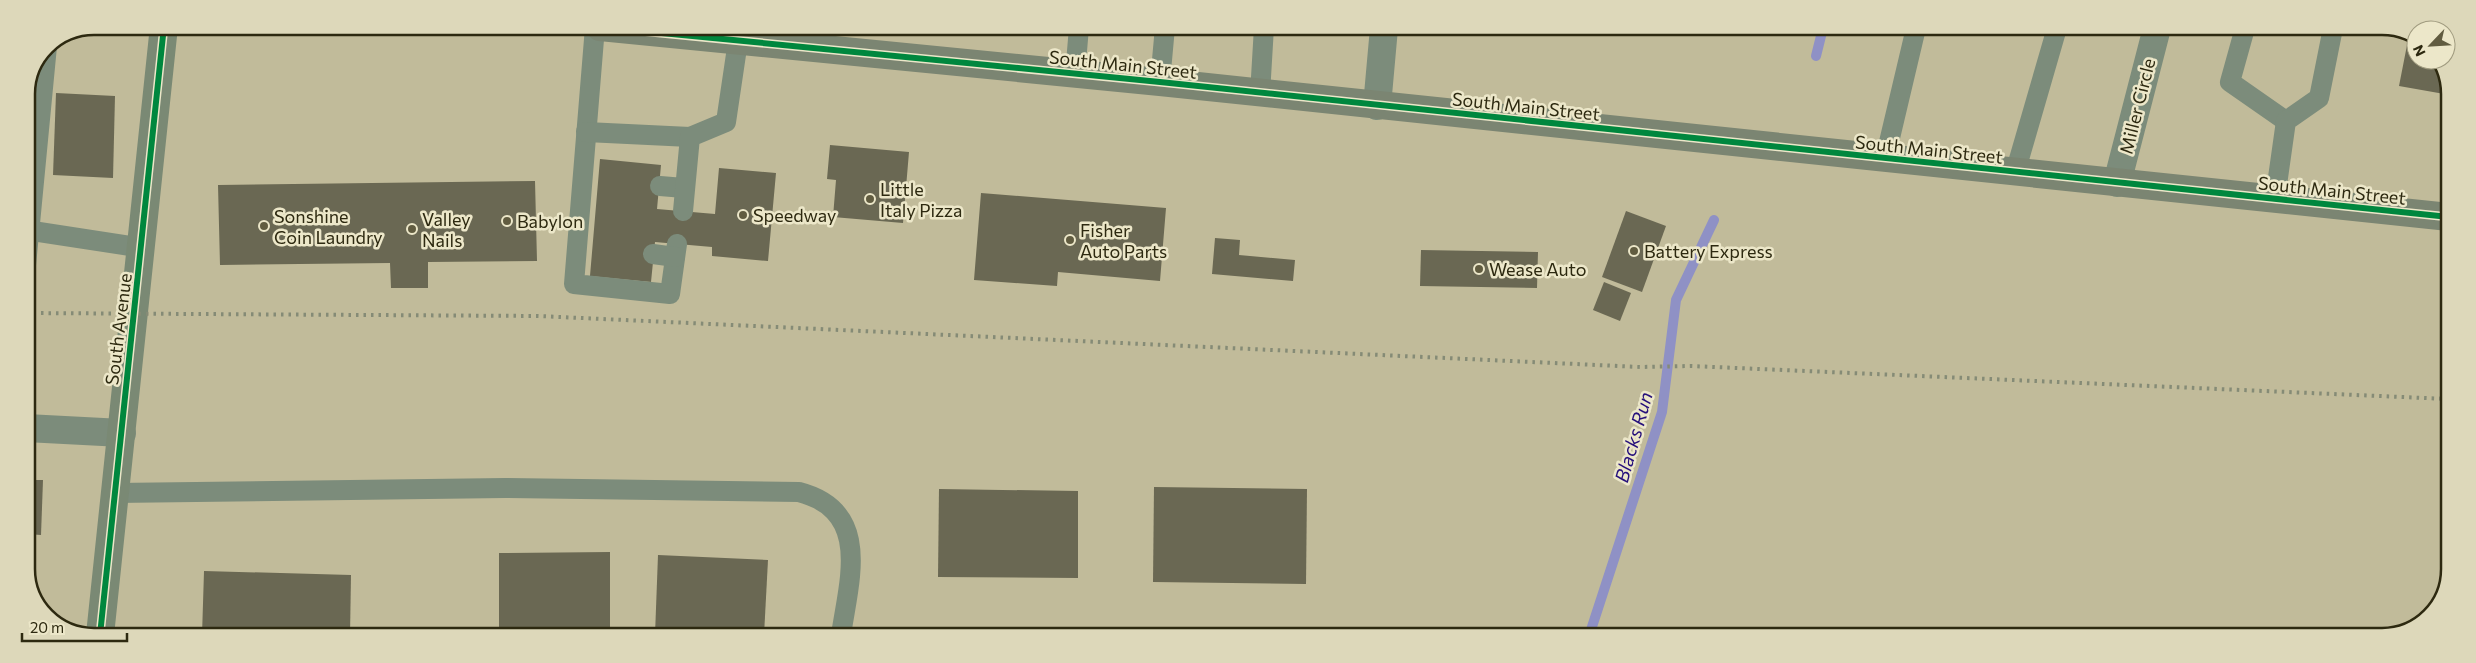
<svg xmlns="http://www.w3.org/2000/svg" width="2476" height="663" font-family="Commissioner,sans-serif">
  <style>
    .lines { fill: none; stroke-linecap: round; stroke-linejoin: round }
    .stream { stroke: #8f91c5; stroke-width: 10 }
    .building { fill: #6a6853 }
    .lane { stroke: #7c8c7b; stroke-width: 20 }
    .street { stroke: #7c8c7b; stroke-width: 28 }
    .secondary { stroke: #7a8974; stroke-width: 28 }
    .primary { stroke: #7b8572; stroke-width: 28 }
    .rail { stroke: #858b76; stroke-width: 4; stroke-dasharray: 2.5 5; stroke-linecap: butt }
    .cycleway-casing { stroke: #ece7c9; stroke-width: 9 }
    .cycleway { stroke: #00873e; stroke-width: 6 }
    .poi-dot { fill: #615c40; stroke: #ece7c9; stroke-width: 2 }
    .labels { text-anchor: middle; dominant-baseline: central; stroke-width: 5; stroke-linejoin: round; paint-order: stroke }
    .street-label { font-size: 18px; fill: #2d2910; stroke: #ece7c9 }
    .poi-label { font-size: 18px; fill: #2d2910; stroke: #ece7c9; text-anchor: start }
    .water-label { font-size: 19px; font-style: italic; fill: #26107b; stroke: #ece7c9 }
    .rim { fill: none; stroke: #2d2910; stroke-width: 2.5 }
  </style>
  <rect width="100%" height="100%" fill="#c1bb9a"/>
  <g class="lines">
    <!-- stream -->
    <g class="stream">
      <polyline points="1816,56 1823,28"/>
      <polyline points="1589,636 1662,412 1676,300 1714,220"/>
    </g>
  </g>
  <!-- building -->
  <g class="building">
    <polygon points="2006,28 2032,28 2030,36"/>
    <polygon points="2409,35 2416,39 2416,60 2437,60 2450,90 2450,95 2399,86"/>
    <polygon points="56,93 115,96 113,178 53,175"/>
    <polygon points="830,145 909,152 903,223 833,217 836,180 827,179"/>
    <polygon points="600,159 661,165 657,209 715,214 719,168 776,173 768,261 712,256 712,247 655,242 651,282 590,276"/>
    <polygon points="535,181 537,261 428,262 428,288 391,288 390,263 220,265 218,185"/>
    <polygon points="981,193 1166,208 1160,281 1058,272 1057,286 974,280"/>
    <polygon points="1626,211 1666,226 1642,292 1602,277"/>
    <polygon points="1215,238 1240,240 1239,255 1295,260 1293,281 1212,274"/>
    <polygon points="1421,250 1538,252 1537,288 1420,286"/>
    <polygon points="1604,282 1631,293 1620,321 1593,310"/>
    <polygon points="26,480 43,480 41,535 26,534"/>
    <polygon points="1154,487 1307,489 1306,584 1153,582"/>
    <polygon points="939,489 1078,491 1078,578 938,577"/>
    <polygon points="610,552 610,635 499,635 499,553"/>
    <polygon points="658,555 768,560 764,635 655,635"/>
    <polygon points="204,571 351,575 350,635 202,635"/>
  </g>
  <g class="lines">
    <!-- lane -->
    <g class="lane">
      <polyline points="595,27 574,284 670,294 677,244"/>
      <polyline points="2245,28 2230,82 2286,121"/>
      <polyline points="1075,75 1079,27"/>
      <polyline points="1160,82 1165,27"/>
      <polyline points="1260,94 1264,27"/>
      <polyline points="586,132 690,137"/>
      <polyline points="1885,159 1916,28"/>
      <polyline points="2015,173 2057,28"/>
      <polyline points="660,186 684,188"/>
      <polyline points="2275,199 2286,121 2319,98 2333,28"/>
      <polyline points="683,211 690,137 726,122 738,41"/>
      <polyline points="26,230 143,248"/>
      <polyline points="653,254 675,257"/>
      <polyline points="26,265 47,46"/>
      <path d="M115,493L505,488L799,492C872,511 849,580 841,635"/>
    </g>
    <!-- street -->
    <g class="street">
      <polyline points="1377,106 1384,28"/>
      <polyline points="2117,183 2157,28"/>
      <polyline points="26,428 122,433"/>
    </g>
    <!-- secondary -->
    <polyline class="secondary" points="100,635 164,26"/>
    <!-- primary -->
    <polyline class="primary" points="600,27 1160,82 2449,217"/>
    <!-- rail -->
    <polyline class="rail" points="26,313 538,316 1640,367 1691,366 2448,399"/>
    <!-- cycleway casing -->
    <g class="cycleway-casing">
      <g id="cycleway">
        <polyline points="600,27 1160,82 2449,217"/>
        <polyline points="100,635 164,26"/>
      </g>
    </g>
    <!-- cycleway -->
    <use href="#cycleway" class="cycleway"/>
  </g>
  <!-- markers -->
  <g class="poi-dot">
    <circle cx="870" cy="199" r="5"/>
    <circle cx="743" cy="215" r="5"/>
    <circle cx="507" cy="221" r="5"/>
    <circle cx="264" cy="226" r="5"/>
    <circle cx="412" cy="229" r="5"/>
    <circle cx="1070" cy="240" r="5"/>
    <circle cx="1634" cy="251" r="5"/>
    <circle cx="1479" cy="269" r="5"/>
  </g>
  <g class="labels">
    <!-- street labels -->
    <g class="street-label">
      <text transform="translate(1123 64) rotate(6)">South Main Street</text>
      <text transform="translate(1526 106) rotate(6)">South Main Street</text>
      <text transform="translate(2137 106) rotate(-76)">Miller Circle</text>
      <text transform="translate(1929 149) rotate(6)">South Main Street</text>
      <text transform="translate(2332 190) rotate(6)">South Main Street</text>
      <text transform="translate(118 329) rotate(-83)">South Avenue</text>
    </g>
    <!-- poi labels -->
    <g class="poi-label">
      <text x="880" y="189">Little<tspan x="880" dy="21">Italy Pizza</tspan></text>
      <text x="753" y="215">Speedway</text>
      <text x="274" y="216">Sonshine<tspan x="274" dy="21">Coin Laundry</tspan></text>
      <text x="422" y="219">Valley<tspan x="422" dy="21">Nails</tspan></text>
      <text x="517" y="221">Babylon</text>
      <text x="1080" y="230">Fisher<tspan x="1080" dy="21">Auto Parts</tspan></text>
      <text x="1644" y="251">Battery Express</text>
      <text x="1489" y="269">Wease Auto</text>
    </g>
    <!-- water labels -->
    <g class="water-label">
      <text transform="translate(1633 437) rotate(-74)">Blacks Run</text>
    </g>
  </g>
  <!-- crop -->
  <path d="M0 0H2476V663H0ZM94 35H2382A59 59 0 0 1 2441 94V569A59 59 0 0 1 2382 628H94A59 59 0 0 1 35 569V94A59 59 0 0 1 94 35Z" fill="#ddd8ba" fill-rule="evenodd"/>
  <path class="rim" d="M94 35H2382A59 59 0 0 1 2441 94V569A59 59 0 0 1 2382 628H94A59 59 0 0 1 35 569V94A59 59 0 0 1 94 35Z"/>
  <!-- north arrow -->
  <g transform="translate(2431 45) rotate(245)"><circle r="24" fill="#ece7c9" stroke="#a09b7f"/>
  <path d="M0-4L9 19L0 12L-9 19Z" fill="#615c40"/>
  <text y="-8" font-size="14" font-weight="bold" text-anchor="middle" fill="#2d2910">N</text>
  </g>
  <!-- scale -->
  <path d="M22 633v8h105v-8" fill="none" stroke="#2d2910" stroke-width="2.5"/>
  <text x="30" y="633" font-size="15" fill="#2d2910" stroke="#ece7c9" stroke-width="4" paint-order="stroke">20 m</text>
</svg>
